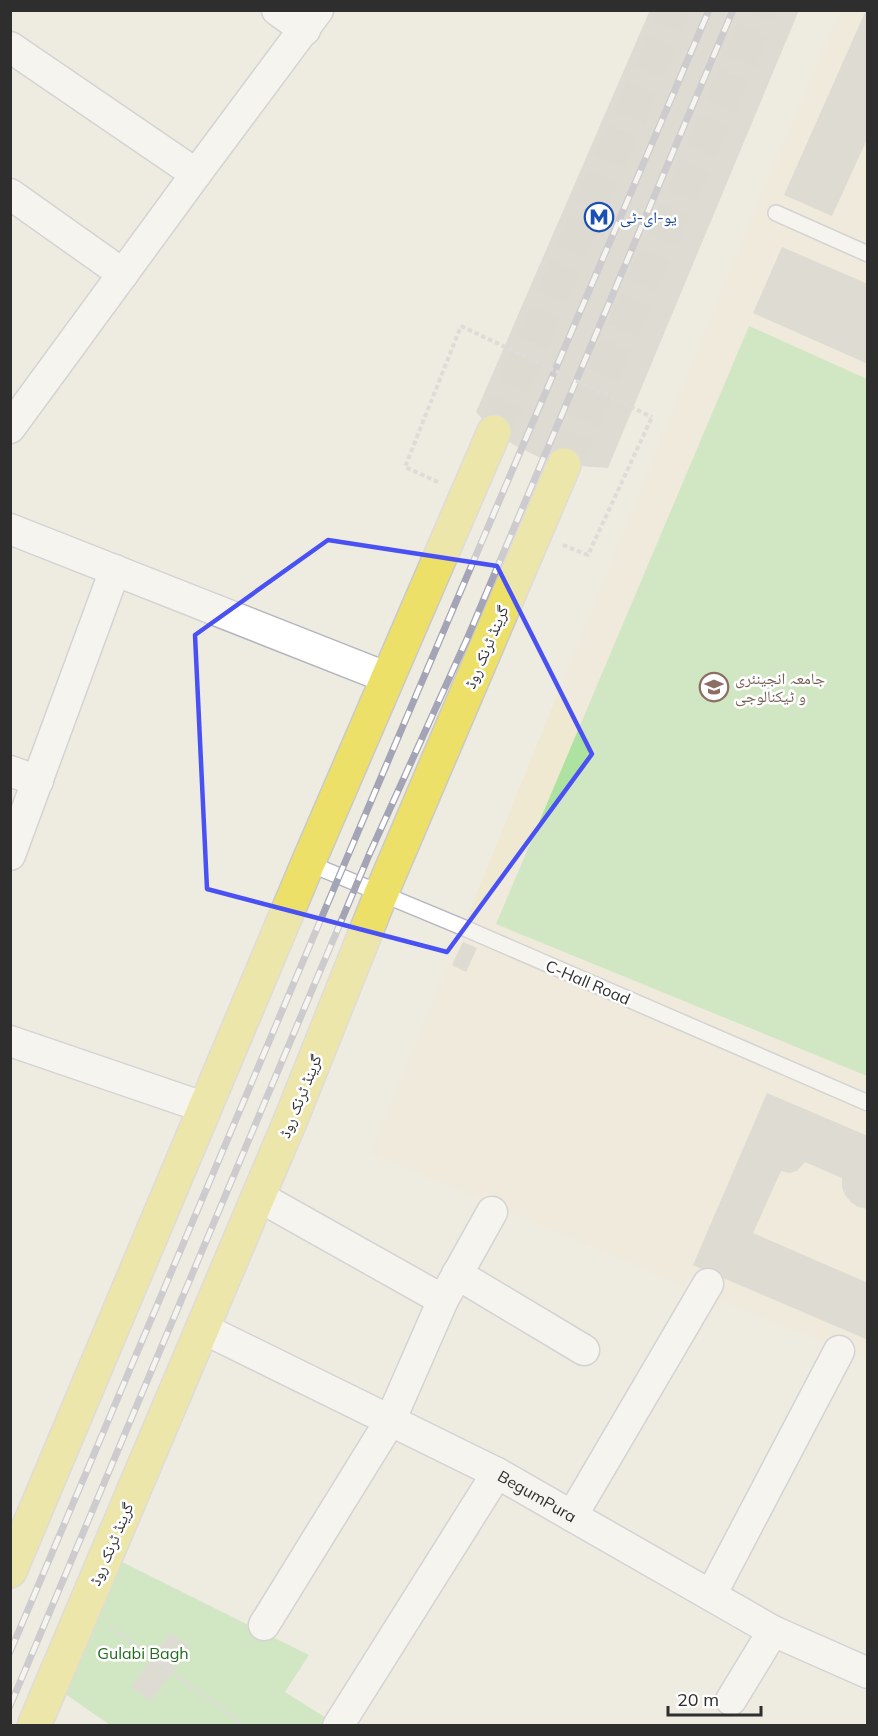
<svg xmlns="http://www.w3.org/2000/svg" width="878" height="1736" font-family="Mulish,'Noto Naskh Arabic',sans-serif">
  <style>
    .education { fill: #efe9d2 }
    .green { fill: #aee2a1 }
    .building { fill: #cac7c0 }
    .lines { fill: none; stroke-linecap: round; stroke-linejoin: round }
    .primary-tunnel { stroke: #c8c5bd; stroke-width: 33; stroke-dasharray: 33 16; stroke-linecap: butt }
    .lane-casing { stroke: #b5b5c0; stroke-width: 18 }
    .street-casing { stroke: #b5b5c0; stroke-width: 33 }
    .primary-casing { stroke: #c9c9c9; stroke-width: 36 }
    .path { stroke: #c9c9c9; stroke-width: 4; stroke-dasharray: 4.5 3; stroke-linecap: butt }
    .lane { stroke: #fff; stroke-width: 15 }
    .street { stroke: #fff; stroke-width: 30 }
    .primary { stroke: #ece069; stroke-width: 33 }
    .rail-casing { stroke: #a4a4b7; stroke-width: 7 }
    .rail { stroke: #fff; stroke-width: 4.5; stroke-dasharray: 14; stroke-linecap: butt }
    .path-bridge { stroke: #c9c9c9; stroke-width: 4; stroke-dasharray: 4.5 3; stroke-linecap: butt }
    .marked { fill: none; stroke: #4a51f3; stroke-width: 4.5; stroke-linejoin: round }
    .labels { text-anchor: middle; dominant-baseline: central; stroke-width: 5; stroke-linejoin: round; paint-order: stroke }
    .transit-label { font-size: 16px; fill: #164399; stroke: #fff; text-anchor: start }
    .street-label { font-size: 16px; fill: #2e2e2e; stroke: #fff }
    .education-label { font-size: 16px; fill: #785e54; stroke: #fff; text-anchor: start }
    .park-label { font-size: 16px; fill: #236a1f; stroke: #fff }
  </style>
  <rect width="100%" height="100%" fill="#eeebe1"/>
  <!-- education -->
  <polygon class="education" points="840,11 867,11 867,1360 709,1296 714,1284 690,1274 685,1287 371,1153 750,221"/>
  <!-- green -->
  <g class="green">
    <polygon points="749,326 867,379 867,1076 496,924"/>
    <polygon points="106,1554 309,1655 285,1692 331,1721 328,1726 110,1725 51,1684"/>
  </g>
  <!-- building -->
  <g class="building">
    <polygon points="650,10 799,10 608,468 564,465 551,463 514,445 494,432 476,412"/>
    <polygon points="866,10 868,137 832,216 784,195"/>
    <polygon points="782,247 868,284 868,364 753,313"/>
    <polygon points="463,942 477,948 466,972 452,965"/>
    <polygon points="767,1093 868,1136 868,1209 858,1207 851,1202 845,1195 842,1187 842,1178 805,1162 797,1171 789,1173 781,1171 753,1233 868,1283 868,1340 693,1265"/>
    <polygon points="170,1633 190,1647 151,1701 131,1687"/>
  </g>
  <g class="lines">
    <!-- primary-tunnel -->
    <g class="primary-tunnel">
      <polyline points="494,432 675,10"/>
      <polyline points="564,465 762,10"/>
    </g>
    <!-- lane casing -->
    <g class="lane-casing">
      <g id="lane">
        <polyline points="776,213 868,254"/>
        <polyline points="308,863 462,927 868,1103"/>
      </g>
    </g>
    <!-- street casing -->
    <g class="street-casing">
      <g id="street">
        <polyline points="277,10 305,30"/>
        <polyline points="10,47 196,174"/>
        <polyline points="10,194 123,274"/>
        <polyline points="10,428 196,174 318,10"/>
        <polyline points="10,529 388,678"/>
        <polyline points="10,771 38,781"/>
        <polyline points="10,855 115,570"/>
        <polyline points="10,1041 206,1108"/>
        <polyline points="258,1196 443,1300"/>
        <polyline points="457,1274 584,1350"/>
        <path id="s1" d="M202,1328L497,1473L773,1631L868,1673"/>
        <polyline points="572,1516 708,1284"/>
        <polyline points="711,1595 839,1351"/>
        <polyline points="264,1625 390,1421 443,1300 492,1212"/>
        <polyline points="731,1700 773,1631"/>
        <polyline points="338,1726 497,1473"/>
      </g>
    </g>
    <!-- primary casing -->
    <g class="primary-casing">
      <g id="primary">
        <polyline points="10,1571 308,863 494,432"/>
        <polyline points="34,1726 291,1119 381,894 564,465"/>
      </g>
    </g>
    <!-- path -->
    <g class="path">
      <polyline points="438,482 405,467 461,326"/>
      <polyline points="563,545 588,555 652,417"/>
      <polyline points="110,1627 245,1726"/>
    </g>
    <!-- lane -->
    <use href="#lane" class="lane"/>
    <!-- street -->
    <use href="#street" class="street"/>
    <!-- primary -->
    <use href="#primary" class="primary"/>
    <!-- rail casing -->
    <g class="rail-casing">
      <g id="rail">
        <polyline points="10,1652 391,754 709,10"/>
        <polyline points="10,1706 369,855 467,639 733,10"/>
      </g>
    </g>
    <!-- rail -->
    <use href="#rail" class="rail"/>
    <!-- path-bridge -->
    <polyline class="path-bridge" points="461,326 652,417"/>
  </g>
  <!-- marked area -->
  <path d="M0 0H878V1736H0ZM328,540L497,566L592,754L447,952L207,889L195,635Z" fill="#eeebe1" fill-opacity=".55" fill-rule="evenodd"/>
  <path class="marked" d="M328,540L497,566L592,754L447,952L207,889L195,635Z"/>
  <!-- icons -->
  <defs>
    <g id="metro-ring" transform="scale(1.5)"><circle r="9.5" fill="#fff" stroke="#1a4fb4" stroke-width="1.5"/><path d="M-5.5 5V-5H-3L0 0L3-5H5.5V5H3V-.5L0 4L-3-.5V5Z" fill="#1a4fb4"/></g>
    <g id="university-ring" transform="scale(1.5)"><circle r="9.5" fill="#fff" stroke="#8d6e63" stroke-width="1.5"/><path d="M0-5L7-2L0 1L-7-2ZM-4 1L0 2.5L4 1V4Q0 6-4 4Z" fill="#8d6e63"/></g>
  </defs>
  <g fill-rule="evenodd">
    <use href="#metro-ring" x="599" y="217"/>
    <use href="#university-ring" x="714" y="687"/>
  </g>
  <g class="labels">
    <!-- transit labels -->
    <g class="transit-label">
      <text x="620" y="217">یو-ای-ٹی</text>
    </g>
    <!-- street labels -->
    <g class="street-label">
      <text transform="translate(486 647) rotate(-67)">گرینڈ ٹرنک روڈ</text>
      <text transform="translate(588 982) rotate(23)">C-Hall Road</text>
      <text transform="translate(300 1096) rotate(-68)">گرینڈ ٹرنک روڈ</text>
      <text stroke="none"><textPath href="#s1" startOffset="375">BegumPura</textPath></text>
      <text transform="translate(111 1544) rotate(-67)">گرینڈ ٹرنک روڈ</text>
    </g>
    <!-- education labels -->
    <g class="education-label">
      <text x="735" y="678">جامعہ انجینئری<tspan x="735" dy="18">و ٹیکنالوجی</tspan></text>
    </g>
    <!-- park labels -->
    <g class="park-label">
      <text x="143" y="1653">Gulabi Bagh</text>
    </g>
  </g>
  <!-- border -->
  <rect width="878" height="1736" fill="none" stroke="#2e2e2e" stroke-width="24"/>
  <!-- scale -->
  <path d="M668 1706v9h93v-9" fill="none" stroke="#2e2e2e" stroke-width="3"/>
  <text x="677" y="1706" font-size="18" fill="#2e2e2e" stroke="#ffffff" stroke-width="4.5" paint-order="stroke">20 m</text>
</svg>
